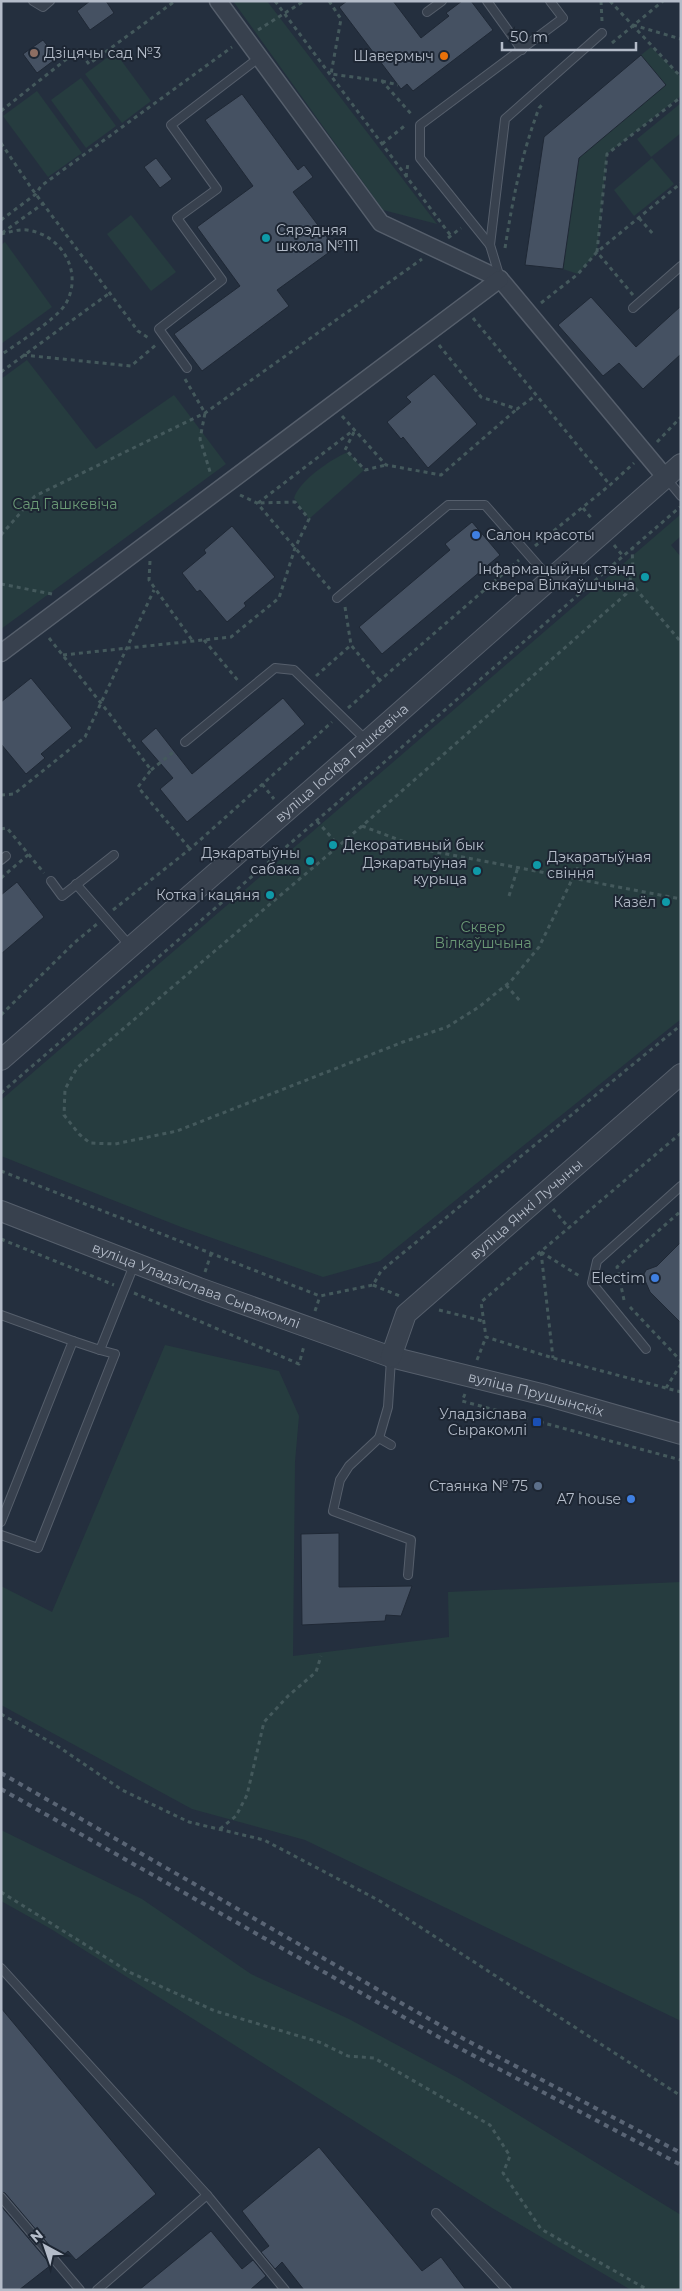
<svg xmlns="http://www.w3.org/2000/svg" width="682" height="2291" font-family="Montserrat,sans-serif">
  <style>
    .green { fill: #263c3f }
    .building { fill: #455162; stroke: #1f2835 }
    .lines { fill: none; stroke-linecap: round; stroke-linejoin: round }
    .service-casing { stroke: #565f6c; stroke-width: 10 }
    .minor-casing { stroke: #565f6c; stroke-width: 19 }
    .tertiary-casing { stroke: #565f6c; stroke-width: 22 }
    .path { stroke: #44595c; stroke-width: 3; stroke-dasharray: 4 4; stroke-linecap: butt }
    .service { stroke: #38414e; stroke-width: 8 }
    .minor { stroke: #38414e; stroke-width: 16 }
    .tertiary { stroke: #38414e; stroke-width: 20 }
    .rail { stroke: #5a6575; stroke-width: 4; stroke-dasharray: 5 5; stroke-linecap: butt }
    .education-dot { fill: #8d6e63; stroke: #1d2633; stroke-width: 2 }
    .food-dot { fill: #e8710a; stroke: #1d2633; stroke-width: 2 }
    .culture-dot { fill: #0f9aa8; stroke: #1d2633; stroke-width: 2 }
    .shop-dot { fill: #3f7fe0; stroke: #1d2633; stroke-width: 2 }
    .transit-dot { fill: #1a4fb4; stroke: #1d2633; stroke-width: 2 }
    .service-dot { fill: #5c6f8a; stroke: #1d2633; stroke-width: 2 }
    .labels { text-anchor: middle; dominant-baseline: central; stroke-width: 4; stroke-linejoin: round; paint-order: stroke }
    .poi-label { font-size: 14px; fill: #b4bcc9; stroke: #1d2633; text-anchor: end }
    .park-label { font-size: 14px; fill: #6b9a76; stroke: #1d2633 }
    .street-label { font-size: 14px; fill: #b4bcc9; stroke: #1d2633 }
  </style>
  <rect width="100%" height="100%" fill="#242f3e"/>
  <!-- green -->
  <g class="green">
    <polygon points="233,1 267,1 437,224 383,210"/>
    <polygon points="651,47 681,77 681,96 607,154 597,252 578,274 563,269 579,158 641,55"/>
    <polygon points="115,52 151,101 122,123 85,74"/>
    <polygon points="81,78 116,126 86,148 51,100"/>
    <polygon points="37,91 82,153 48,177 3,116"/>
    <polygon points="681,103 681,133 651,157 637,139"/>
    <polygon points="652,158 674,184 634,216 614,190"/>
    <polygon points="131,215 176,272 151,291 107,234"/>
    <polygon points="5,242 52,307 1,344 1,245"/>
    <polygon points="27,360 96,449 174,395 226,464 1,629 1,379"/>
    <path d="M348,452L364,470L309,519L294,498C299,481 331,459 348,452Z"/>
    <polygon points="681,514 681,536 671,545 681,557 681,1019 380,1261 323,1277 181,1227 1,1156 1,1100"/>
    <polygon points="165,1345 279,1371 299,1416 295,1462 293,1656 449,1637 448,1592 681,1582 681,2021 305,1840 192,1809 1,1705 1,1586 52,1612"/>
    <polygon points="1,1830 142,1899 251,1974 349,2019 460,2079 681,2215 681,2290 631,2290 492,2208 51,1929 1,1901"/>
  </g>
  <!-- building -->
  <g class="building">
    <polygon points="90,1 106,1 114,13 90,30 77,11"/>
    <polygon points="347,1 393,1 421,38 449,16 446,13 462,1 471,1 493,30 413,91 407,84 401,89 339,7"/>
    <polygon points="43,40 57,58 37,73 23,54"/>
    <polygon points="641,55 666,85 579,158 563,269 525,265 544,137"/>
    <polygon points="242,94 298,170 304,165 313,177 293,192 335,248 277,290 289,306 202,371 174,334 240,286 197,227 253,186 205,120"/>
    <polygon points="156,158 172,179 160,188 144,167"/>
    <polygon points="591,297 636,347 681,306 681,354 643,389 619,363 603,376 558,325"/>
    <polygon points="434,374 477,424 428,468 403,437 401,439 387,422 411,402 406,397"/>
    <polygon points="472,522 500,555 382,654 359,627 450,550 445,544"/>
    <polygon points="232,526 275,577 244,603 246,606 227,622 200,590 197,592 182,573 206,553 204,550"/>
    <polygon points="31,678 72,728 41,754 45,758 26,774 1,744 1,702"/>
    <polygon points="283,698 305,724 187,822 160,789 173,778 141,741 156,728 192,774"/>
    <polygon points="17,882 44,917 1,954 1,895"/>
    <polygon points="681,1242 681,1323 650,1292 643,1276 646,1270 657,1266"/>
    <polygon points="339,1533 339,1587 412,1586 401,1616 386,1615 385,1621 302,1625 301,1534"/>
    <polygon points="1,2008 156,2194 76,2260 68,2251 60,2258 5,2193 1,2192"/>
    <polygon points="319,2147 422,2271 441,2257 466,2290 304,2290 282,2262 275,2269 261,2252 269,2246 242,2211"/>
    <polygon points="1,2206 51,2265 19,2290 1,2290"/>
    <polygon points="211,2231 242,2269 253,2260 266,2276 250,2290 139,2290"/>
  </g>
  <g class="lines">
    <!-- service casing -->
    <g class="service-casing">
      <g id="service">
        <polyline points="33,1 43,7 50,1"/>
        <polyline points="487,1 522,50"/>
        <polyline points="427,12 442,1"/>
        <polyline points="490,245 420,158 420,125 563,18 550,1"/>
        <polyline points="500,278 490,245 505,119 602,33"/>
        <polyline points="633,308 681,266"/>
        <polyline points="187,368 159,329 222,280 177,218 217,189 171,125 260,57"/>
        <polyline points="666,478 681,496"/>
        <polyline points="337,598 448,505 485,505 550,579"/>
        <polyline points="185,742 275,668 294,670 366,740"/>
        <polyline points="1,860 6,856"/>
        <polyline points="51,881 62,896 114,855"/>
        <polyline points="76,884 130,946"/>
        <polyline points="1,1315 73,1341 1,1522"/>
        <polyline points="73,1341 100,1350"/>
        <polyline points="646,1349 592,1283 597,1261 681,1186"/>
        <polyline points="379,1438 349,1466 340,1480 333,1511 411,1540 408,1575"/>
        <polyline points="391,1445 379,1438 388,1407 391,1359"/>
        <polyline points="1,1535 38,1548 115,1354 100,1350 134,1265"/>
        <polyline points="1,1968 207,2195 285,2290"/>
        <polyline points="1,2197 80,2290"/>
        <polyline points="436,2213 507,2290"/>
        <polyline points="97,2290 207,2195"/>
      </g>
    </g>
    <!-- minor casing -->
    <g class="minor-casing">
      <g id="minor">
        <polyline points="218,1 381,223 500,279 666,478"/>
        <polyline points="1,653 500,279"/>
      </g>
    </g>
    <!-- tertiary casing -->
    <g class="tertiary-casing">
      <g id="tertiary">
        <path id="s1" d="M1,1060L367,741L681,464"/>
        <path id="s2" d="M1,1211L199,1288L391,1357L545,1395L681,1434"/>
        <path id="s3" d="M391,1357L406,1314L681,1074"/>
      </g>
    </g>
    <!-- path -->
    <g class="path">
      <polyline points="275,1 451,236"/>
      <polyline points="329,1 341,19 331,74 382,81 413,116"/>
      <polyline points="601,1 602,21"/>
      <polyline points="610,1 681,77"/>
      <polyline points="633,25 681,39"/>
      <polyline points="258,30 304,1"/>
      <polyline points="612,43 663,1"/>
      <polyline points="382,81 398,85"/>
      <polyline points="1,111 78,50 89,64 175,1"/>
      <polyline points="1,143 32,189 138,331 150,339"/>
      <polyline points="382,144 407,124"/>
      <polyline points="406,177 408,163"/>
      <polyline points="639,218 653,234"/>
      <polyline points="1,220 36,194 41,186 232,47"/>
      <polyline points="2,233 44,203"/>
      <path d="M1,234C10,232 18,229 27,230C63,235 84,274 65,305C54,321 18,343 1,355"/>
      <polyline points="448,238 461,228"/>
      <path d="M505,248C513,198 521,156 539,108L542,105"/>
      <polyline points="633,295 597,252 607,154 681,97"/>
      <polyline points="541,303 578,274 597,252 681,183"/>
      <polyline points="473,318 610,485"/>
      <polyline points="439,345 481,397 517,409 535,396"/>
      <polyline points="23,355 131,366 157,344"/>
      <polyline points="1,372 111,292"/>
      <polyline points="185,379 205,413 200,439 211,475"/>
      <polyline points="342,416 386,465 441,475 517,409"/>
      <polyline points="354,432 345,450 348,452 365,470 386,465"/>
      <polyline points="657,442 681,417"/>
      <polyline points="240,495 257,503 330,589"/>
      <polyline points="258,503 355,429"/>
      <polyline points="583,508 592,519"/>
      <polyline points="1,535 35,496 205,413 422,259"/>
      <polyline points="614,545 623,556"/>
      <polyline points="535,546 610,485 634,463"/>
      <polyline points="150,561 149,580 192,640"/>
      <polyline points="630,582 681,642"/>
      <polyline points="1,584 52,594"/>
      <polyline points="345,607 351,645"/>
      <polyline points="49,638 112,717 151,770 138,787 190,849"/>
      <polyline points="204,640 240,683"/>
      <polyline points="63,655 231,637 279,598 295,548 309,519 295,502 258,503"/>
      <polyline points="316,676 351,645 380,681"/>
      <polyline points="348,708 519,560"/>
      <polyline points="151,770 176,750"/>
      <polyline points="262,784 274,799"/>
      <polyline points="1,795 14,794 85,737 154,590"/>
      <polyline points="317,821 338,845"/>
      <polyline points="362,826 426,850 681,899"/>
      <polyline points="1,829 7,828 44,873"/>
      <polyline points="585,853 539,947 511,981 479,1007 447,1027 403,1042 177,1131 115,1144 90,1143 79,1134 64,1115 65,1089 77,1068 362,826 626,594 633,570 632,548"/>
      <polyline points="1,878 29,854"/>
      <polyline points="509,896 518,867"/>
      <polyline points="113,910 190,849 332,722"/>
      <polyline points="506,985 520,1001"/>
      <polyline points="1,1015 74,943 97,924"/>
      <polyline points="1,1093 680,507"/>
      <polyline points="681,1133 481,1302 486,1337 553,1358 681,1392"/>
      <polyline points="1,1171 320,1296 373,1285 381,1271 681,1025"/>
      <polyline points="553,1209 569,1228"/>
      <polyline points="1,1239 114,1285"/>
      <polyline points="541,1252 553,1358"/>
      <polyline points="541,1252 581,1277"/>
      <polyline points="205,1272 211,1254"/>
      <polyline points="373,1285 400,1296"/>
      <polyline points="134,1293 299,1364 304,1346"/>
      <polyline points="624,1300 617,1267 681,1211"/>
      <polyline points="630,1307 681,1361"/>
      <polyline points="439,1310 483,1321"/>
      <polyline points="315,1311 320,1296"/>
      <polyline points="477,1360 486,1337"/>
      <polyline points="666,1388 681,1364"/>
      <polyline points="465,1394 462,1401 681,1460"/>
      <polyline points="1,1714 59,1747 122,1790 189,1822 264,1840 380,1901 681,2096"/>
      <polyline points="220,1829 236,1816 247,1795 264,1722 288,1696 316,1672 321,1656"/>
      <polyline points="1,1892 129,1972 215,2011 319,2042 348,2056 374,2058 490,2125 510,2156 503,2173 541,2229 648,2290"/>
    </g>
    <!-- service -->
    <use href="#service" class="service"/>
    <!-- minor -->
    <use href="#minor" class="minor"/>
    <!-- tertiary -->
    <use href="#tertiary" class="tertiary"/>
    <!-- rail -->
    <g class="rail">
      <polyline points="1,1773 464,2039 681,2153"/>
      <polyline points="1,1789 444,2040 681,2165"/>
    </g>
  </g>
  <!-- markers -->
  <circle class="education-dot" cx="34" cy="53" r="5"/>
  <circle class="food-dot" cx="444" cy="56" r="5"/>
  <g class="culture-dot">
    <circle cx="266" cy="238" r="5"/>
    <circle cx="645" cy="577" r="5"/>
    <circle cx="333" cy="845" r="5"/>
    <circle cx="310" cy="861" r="5"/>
    <circle cx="537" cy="865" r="5"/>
    <circle cx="477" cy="871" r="5"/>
    <circle cx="270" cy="895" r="5"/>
    <circle cx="666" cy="902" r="5"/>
  </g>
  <g class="shop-dot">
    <circle cx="476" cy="535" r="5"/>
    <circle cx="655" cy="1278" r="5"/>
    <circle cx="631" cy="1499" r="5"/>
  </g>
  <rect class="transit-dot" x="532" y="1417" width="10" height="10" rx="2.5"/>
  <circle class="service-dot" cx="538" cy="1486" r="5"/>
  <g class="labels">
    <!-- poi labels -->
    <g class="poi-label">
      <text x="44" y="53" text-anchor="start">Дзіцячы сад №3</text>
      <text x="434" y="56">Шавермыч</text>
      <text x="276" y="230" text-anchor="start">Сярэдняя<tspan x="276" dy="16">школа №111</tspan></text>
      <text x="486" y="535" text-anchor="start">Салон красоты</text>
      <text x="635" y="569">Інфармацыйны стэнд<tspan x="635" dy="16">сквера Вілкаўшчына</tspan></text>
      <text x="343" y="845" text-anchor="start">Декоративный бык</text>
      <text x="300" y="853">Дэкаратыўны<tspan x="300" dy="16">сабака</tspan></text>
      <text x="547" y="857" text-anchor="start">Дэкаратыўная<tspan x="547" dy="16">свіння</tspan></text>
      <text x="467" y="863">Дэкаратыўная<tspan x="467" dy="16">курыца</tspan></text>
      <text x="260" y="895">Котка і кацяня</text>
      <text x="656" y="902">Казёл</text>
      <text x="645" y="1278">Electim</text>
      <text x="527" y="1414">Уладзіслава<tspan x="527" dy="16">Сыракомлі</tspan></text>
      <text x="528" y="1486">Стаянка № 75</text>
      <text x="621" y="1499">A7 house</text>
    </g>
    <!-- park labels -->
    <g class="park-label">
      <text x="65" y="504">Сад Гашкевіча</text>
      <text x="483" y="927">Сквер<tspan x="483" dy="16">Вілкаўшчына</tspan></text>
    </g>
    <!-- street labels -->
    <g class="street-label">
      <text stroke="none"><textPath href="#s1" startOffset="452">вуліца Іосіфа Гашкевіча</textPath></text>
      <text stroke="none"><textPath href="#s3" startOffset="205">вуліца Янкі Лучыны</textPath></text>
      <text stroke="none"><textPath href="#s2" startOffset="209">вуліца Уладзіслава Сыракомлі</textPath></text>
      <text stroke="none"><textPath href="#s2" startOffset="566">вуліца Прушынскіх</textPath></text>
    </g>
  </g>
  <!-- border -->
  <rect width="682" height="2291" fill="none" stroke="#b4bcc9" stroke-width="5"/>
  <!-- north arrow -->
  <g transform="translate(45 2246) rotate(320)" stroke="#1d2633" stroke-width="4" paint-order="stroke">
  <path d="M0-4L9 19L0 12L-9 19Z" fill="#b4bcc9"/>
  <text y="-8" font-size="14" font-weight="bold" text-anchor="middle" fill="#b4bcc9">N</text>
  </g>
  <!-- scale -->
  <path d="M502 42v8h134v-8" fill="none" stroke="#b4bcc9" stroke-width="2.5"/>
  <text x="510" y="42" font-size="15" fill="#b4bcc9" stroke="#1d2633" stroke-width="4" paint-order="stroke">50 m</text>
</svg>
